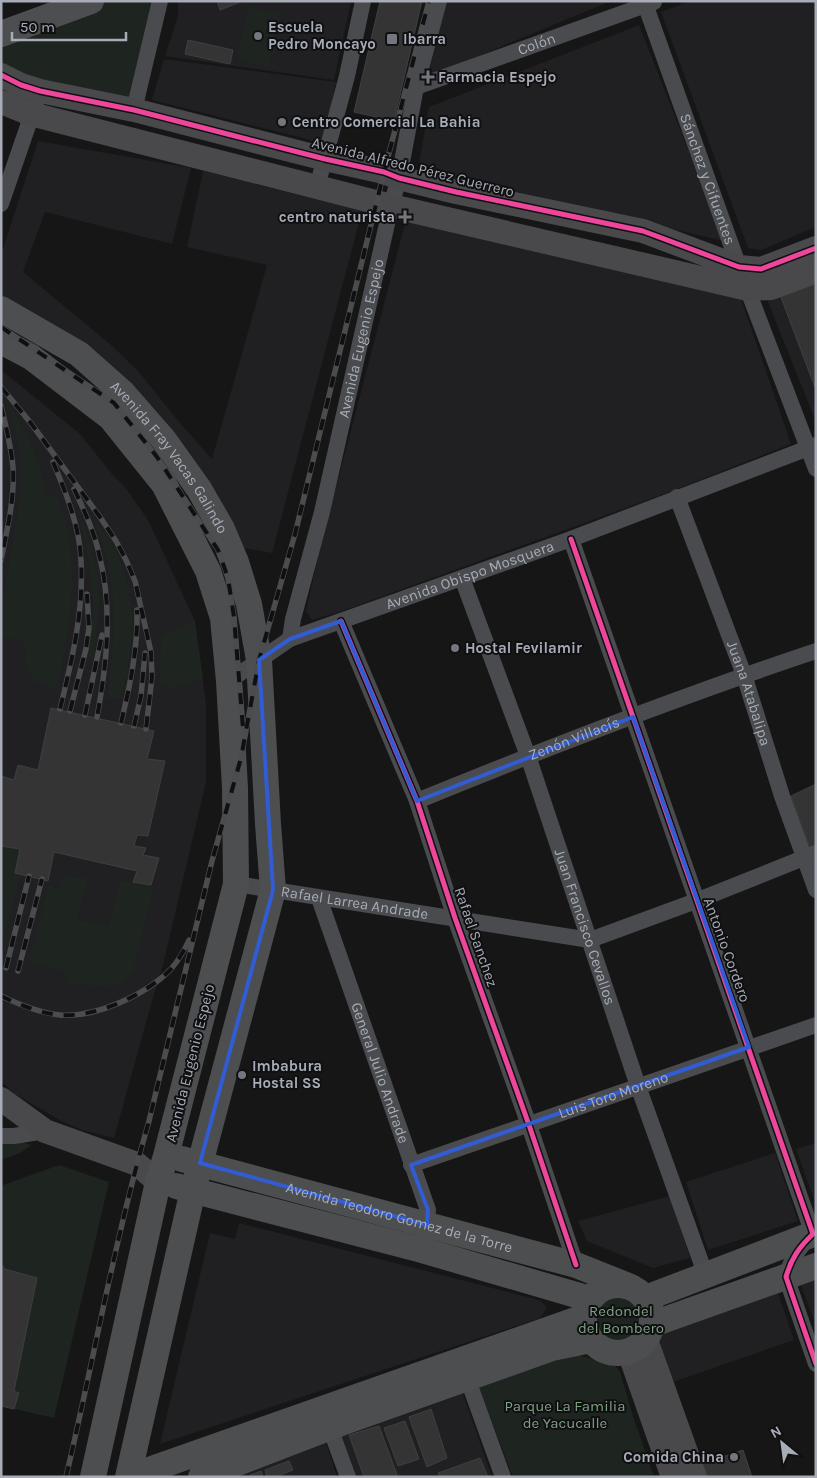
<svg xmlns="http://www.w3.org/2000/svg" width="817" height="1478" font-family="Karla,sans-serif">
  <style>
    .built { fill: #202022 }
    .green { fill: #1e241f }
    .building { fill: #343435; stroke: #3e3f42 }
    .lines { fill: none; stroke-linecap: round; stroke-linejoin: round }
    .street { stroke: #4a4b4e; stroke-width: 16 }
    .secondary { stroke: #49494c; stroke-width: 24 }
    .primary { stroke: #4c4e50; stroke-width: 26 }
    .rail-casing { stroke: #4a4c4d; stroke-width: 5.5 }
    .rail { stroke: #101012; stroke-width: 4; stroke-dasharray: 11; stroke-linecap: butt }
    .cycleway-casing { stroke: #101012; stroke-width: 8 }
    .cycleway { stroke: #ed469a; stroke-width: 5 }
    .marked { fill: none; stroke: #325cd3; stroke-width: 4; stroke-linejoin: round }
    .poi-dot { fill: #74787e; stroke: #101012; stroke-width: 2 }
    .labels { text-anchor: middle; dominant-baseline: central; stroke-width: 4; stroke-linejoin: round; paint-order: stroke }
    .poi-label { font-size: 15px; font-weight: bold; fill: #a7acb6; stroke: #101012; text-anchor: start }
    .street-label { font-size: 15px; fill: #a7acb6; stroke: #101012 }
    .park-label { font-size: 15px; fill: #7ea181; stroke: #101012 }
  </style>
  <rect width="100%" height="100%" fill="#161616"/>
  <!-- built -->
  <g class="built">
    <polygon points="178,1 351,1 334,80 165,56 178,16"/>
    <polygon points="445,1 611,1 428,77"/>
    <polygon points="690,1 816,1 816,227 761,250 748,248 661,12"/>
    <polygon points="639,25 724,241 418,170 429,107"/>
    <polygon points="164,59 336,82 323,143 152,100"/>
    <polygon points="38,141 191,168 172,244 45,212 23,272 111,345 138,371 180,423 212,459 267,265 187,247 203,171 362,211 272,553 244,548 206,480 1,298 1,255"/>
    <polygon points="406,220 740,296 791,444 667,493 342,611 312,620 306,611 321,545"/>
    <polygon points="816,278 816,422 766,297"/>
    <polygon points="1,370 80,434 112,474 125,487 148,520 195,621 206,705 206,782 162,969 154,994 114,1138 82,1130 61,1121 15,1094 1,1081"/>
    <polygon points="816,1143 816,1205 796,1149"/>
    <polygon points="775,1153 798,1221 708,1250 686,1182"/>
    <polygon points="670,1196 690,1258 653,1268 587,1241 578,1221"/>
    <polygon points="239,1223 539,1300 547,1307 542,1316 537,1319 160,1444 210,1233 235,1239"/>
    <polygon points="816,1270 816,1326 798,1277"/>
    <polygon points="776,1287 794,1340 673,1382 655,1329"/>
    <polygon points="463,1394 492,1477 355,1477 340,1437"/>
    <polygon points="325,1440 337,1477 226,1477"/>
  </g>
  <!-- green -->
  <g class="green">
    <polygon points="106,1 154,1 130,103 27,79 1,67 1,42"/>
    <polygon points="248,7 279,12 268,67 237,61"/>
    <path d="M8,402C22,424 46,470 45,496L56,494C83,558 70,624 58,689C52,687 43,687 38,683C27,675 22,661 27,649L21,640L1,638C1,580 22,524 20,466C20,445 13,423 8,402Z"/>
    <path d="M76,503C86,532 97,560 99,590C100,614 96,637 93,661L88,659C90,642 93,624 93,606C93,571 84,537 76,503Z"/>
    <path d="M94,518C120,551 135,590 132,633C131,655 126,677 122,698L107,699C113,657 117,612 109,569C106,552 100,534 94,518Z"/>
    <polygon points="195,621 203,679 169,690 166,684 160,685 161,637"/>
    <polygon points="1,846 20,849 15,872 21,874 1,946"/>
    <path d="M63,875L88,879L77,920L109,926L120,881L133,882L154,887L136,962C125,995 94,986 67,983L66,976L64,971L29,961L49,884L56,889Z"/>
    <polygon points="17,1141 32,1145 20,1153 1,1160 1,1143"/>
    <polygon points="59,1165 109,1182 54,1418 14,1409 19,1393 14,1391 37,1278 5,1269 1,1264 1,1190 3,1185"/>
    <circle cx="620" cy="1320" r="26"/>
    <polygon points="565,1349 578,1355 614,1364 620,1372 634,1419 654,1477 513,1477 477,1383"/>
  </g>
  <!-- building -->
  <g class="building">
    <polygon points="217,1 243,1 220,10"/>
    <polygon points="380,1 422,1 394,121 354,112"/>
    <polygon points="188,40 233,50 230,64 185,54"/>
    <polygon points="816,278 816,390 779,292"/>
    <polygon points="51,708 154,731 147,759 165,761 148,836 137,835 134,846 146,848 143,855 159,858 151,885 133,882 137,871 54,852 48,881 15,873 20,849 1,846 1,776 14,780 18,765 38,770"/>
    <polygon points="816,784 816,849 811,852 791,796"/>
    <polygon points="1,1264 5,1269 37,1278 14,1391 19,1393 14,1409 1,1406"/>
    <polygon points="431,1409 447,1458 427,1467 409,1417"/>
    <polygon points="405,1421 419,1459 398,1466 384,1428"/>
    <polygon points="379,1426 398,1477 364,1477 349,1435"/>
    <polygon points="743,1450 752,1477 706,1477 702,1464"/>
    <polygon points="480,1458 488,1477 440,1477 438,1473"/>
    <polygon points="289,1461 293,1470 275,1477 267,1477 265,1470"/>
    <polygon points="261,1471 263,1477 251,1477 250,1475"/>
  </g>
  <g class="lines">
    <!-- street -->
    <g class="street">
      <path id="s1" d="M644,1L739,267L816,469"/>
      <path id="s2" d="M416,87L654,2"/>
      <polyline points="134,110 160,1"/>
      <polyline points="317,187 347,76 363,1"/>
      <polyline points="1,204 40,91"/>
      <path id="s3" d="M677,497L744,675L782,796L816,890"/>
      <path d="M571,539L813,1234C799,1247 791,1259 786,1277L816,1364"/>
      <path id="s4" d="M462,578L528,756L638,1086L706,1276"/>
      <polyline points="341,621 417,801 455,918 529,1125 576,1265"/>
      <path id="s5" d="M290,639L293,619L322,512L391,206L399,178L416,87L439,1"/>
      <path id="s6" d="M229,681L290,639L571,539L816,445"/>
      <path id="s7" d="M417,801C549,747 681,696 816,651"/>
      <path id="s8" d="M236,884L590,940L696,901L816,853"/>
      <path id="s9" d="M319,898L428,1210L426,1232"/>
      <polyline points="1,1136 14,1136 45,1131"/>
      <path id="s10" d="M411,1165L816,1025"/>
      <polyline points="464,1369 503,1477"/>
      <polyline points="327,1420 348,1477"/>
    </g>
    <!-- secondary -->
    <g class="secondary">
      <polyline points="1,75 21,85 40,91 134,110 325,159 384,172 399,178 456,192 643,231 739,267 761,269 816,248"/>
      <polyline points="1,102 31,114 391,206 748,289 771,288 816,271"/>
      <polyline points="1,1099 45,1131 137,1164 158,1182"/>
      <polyline points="646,1340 695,1477"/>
      <polyline points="629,1352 673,1477"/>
    </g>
    <!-- primary -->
    <g class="primary">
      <polyline points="1,34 91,1"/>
      <path id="s11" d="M1,309L79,354L123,393L164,440L199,489L222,529L236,562L249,604L259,660L268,824L273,890L193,1190L128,1477"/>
      <polyline points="1,341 31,357 111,418 164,484 208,571 223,618 229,681 235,788 236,884 166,1156 158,1182 93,1477"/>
      <path id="s12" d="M182,1159L576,1265L631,1287"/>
      <polyline points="176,1186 422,1250 590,1299"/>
      <circle cx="618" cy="1319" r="34"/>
      <polyline points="646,1298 816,1233"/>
      <polyline points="653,1324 816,1266"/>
      <polyline points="129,1477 584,1317"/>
      <polyline points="201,1477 341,1423 552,1348 591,1340"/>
    </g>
    <!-- rail casing -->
    <g class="rail-casing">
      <g id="rail">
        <polyline points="1,327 114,403 157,457 218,550 228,578 234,617 243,728"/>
        <polyline points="1,387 30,422 100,517 116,541 126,560 135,581 151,652 152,677 146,729"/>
        <path d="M1,406C6,426 11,447 13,467C15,498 7,530 1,560"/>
        <path d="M53,462C66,493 80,527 81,561C84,611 72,660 60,709"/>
        <path d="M74,489C84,510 94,531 99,554C113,608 107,663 97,717"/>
        <polyline points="70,711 86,649 89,628 87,594"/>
        <polyline points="85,715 102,635"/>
        <path d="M121,723C130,685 138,649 137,610"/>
        <polyline points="134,726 141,696 145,653"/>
        <polyline points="6,968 29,876"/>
        <polyline points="18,971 42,879"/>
        <path d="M1,996C20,1005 39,1013 60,1015C95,1018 146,995 171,969C178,961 185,949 189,940"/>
        <path d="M66,1477C94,1358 115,1238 149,1121L212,861L241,758L259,660L295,534L384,172L429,1"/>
      </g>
    </g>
    <!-- rail -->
    <use href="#rail" class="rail"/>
    <!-- cycleway casing -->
    <g class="cycleway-casing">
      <g id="cycleway">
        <polyline points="1,75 21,85 40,91 134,110 325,159 384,172 399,178 456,192 643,231 739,267 761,269 816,248"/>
        <path d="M571,539L813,1234C799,1247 791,1259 786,1277L816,1364"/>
        <polyline points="341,621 417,801 455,918 529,1125 576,1265"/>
      </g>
    </g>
    <!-- cycleway -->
    <use href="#cycleway" class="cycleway"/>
  </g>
  <!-- marked area -->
  <path class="marked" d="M341,621L417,801L633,717L749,1047L411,1165L428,1210L427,1225L200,1163L273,890L259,660L290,639Z"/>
  <!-- markers -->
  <g class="poi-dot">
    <circle cx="258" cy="36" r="5"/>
    <rect x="386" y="33" width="12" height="12" rx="2.5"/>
    <path d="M425.5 69.5h5v5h5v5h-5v5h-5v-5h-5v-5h5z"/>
    <circle cx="282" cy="122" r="5"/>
    <path d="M402.5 209.5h5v5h5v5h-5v5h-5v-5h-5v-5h5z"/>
    <circle cx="455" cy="648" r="5"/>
    <circle cx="242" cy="1075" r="5"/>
    <circle cx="734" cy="1457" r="5"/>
  </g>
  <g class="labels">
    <!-- poi labels -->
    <g class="poi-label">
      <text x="268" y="27">Escuela<tspan x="268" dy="17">Pedro Moncayo</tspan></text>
      <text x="403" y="39">Ibarra</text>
      <text x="438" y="77">Farmacia Espejo</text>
      <text x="292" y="122">Centro Comercial La Bahia</text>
      <text x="395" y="217" text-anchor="end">centro naturista</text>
      <text x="465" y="648">Hostal Fevilamir</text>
      <text x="252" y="1066">Imbabura<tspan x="252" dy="17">Hostal SS</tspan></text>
      <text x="724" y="1457" text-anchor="end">Comida China</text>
    </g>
    <!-- street labels -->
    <g class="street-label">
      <text stroke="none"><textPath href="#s2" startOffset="128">Colón</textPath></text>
      <text transform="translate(413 167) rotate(14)">Avenida Alfredo Pérez Guerrero</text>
      <text stroke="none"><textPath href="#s1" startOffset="189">Sánchez y Cifuentes</textPath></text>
      <text stroke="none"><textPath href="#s5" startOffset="309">Avenida Eugenio Espejo</textPath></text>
      <text stroke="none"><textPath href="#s11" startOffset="228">Avenida Fray Vacas Galindo</textPath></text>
      <text stroke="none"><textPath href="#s6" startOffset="265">Avenida Obispo Mosquera</textPath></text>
      <text stroke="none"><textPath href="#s3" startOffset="209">Juana Atabalipa</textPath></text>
      <text stroke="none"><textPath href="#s7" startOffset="169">Zenón Villacís</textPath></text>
      <text stroke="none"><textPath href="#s8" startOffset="120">Rafael Larrea Andrade</textPath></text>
      <text stroke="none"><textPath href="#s4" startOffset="370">Juan Francisco Cevallos</textPath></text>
      <text transform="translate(476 937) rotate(71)">Rafael Sanchez</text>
      <text transform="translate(727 950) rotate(70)">Antonio Cordero</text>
      <text transform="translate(190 1063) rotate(-76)">Avenida Eugenio Espejo</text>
      <text stroke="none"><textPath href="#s9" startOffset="185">General Julio Andrade</textPath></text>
      <text stroke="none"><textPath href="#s10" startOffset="214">Luis Toro Moreno</textPath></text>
      <text stroke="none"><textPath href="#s12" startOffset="225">Avenida Teodoro Gomez de la Torre</textPath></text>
    </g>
    <!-- park labels -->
    <g class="park-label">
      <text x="621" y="1311">Redondel<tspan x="621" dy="17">del Bombero</tspan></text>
      <text x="565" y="1406">Parque La Familia<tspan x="565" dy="17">de Yacucalle</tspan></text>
    </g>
  </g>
  <!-- border -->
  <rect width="817" height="1478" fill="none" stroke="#a7acb6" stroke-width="5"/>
  <!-- north arrow -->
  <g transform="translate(782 1443) rotate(331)" stroke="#101012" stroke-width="4" paint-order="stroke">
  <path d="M0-4L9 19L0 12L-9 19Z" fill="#a7acb6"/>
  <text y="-8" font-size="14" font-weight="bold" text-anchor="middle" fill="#a7acb6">N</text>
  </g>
  <!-- scale -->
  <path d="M12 32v8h114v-8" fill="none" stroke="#a7acb6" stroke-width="2.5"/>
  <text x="20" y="32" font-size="15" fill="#a7acb6" stroke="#101012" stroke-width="4" paint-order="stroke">50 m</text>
</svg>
